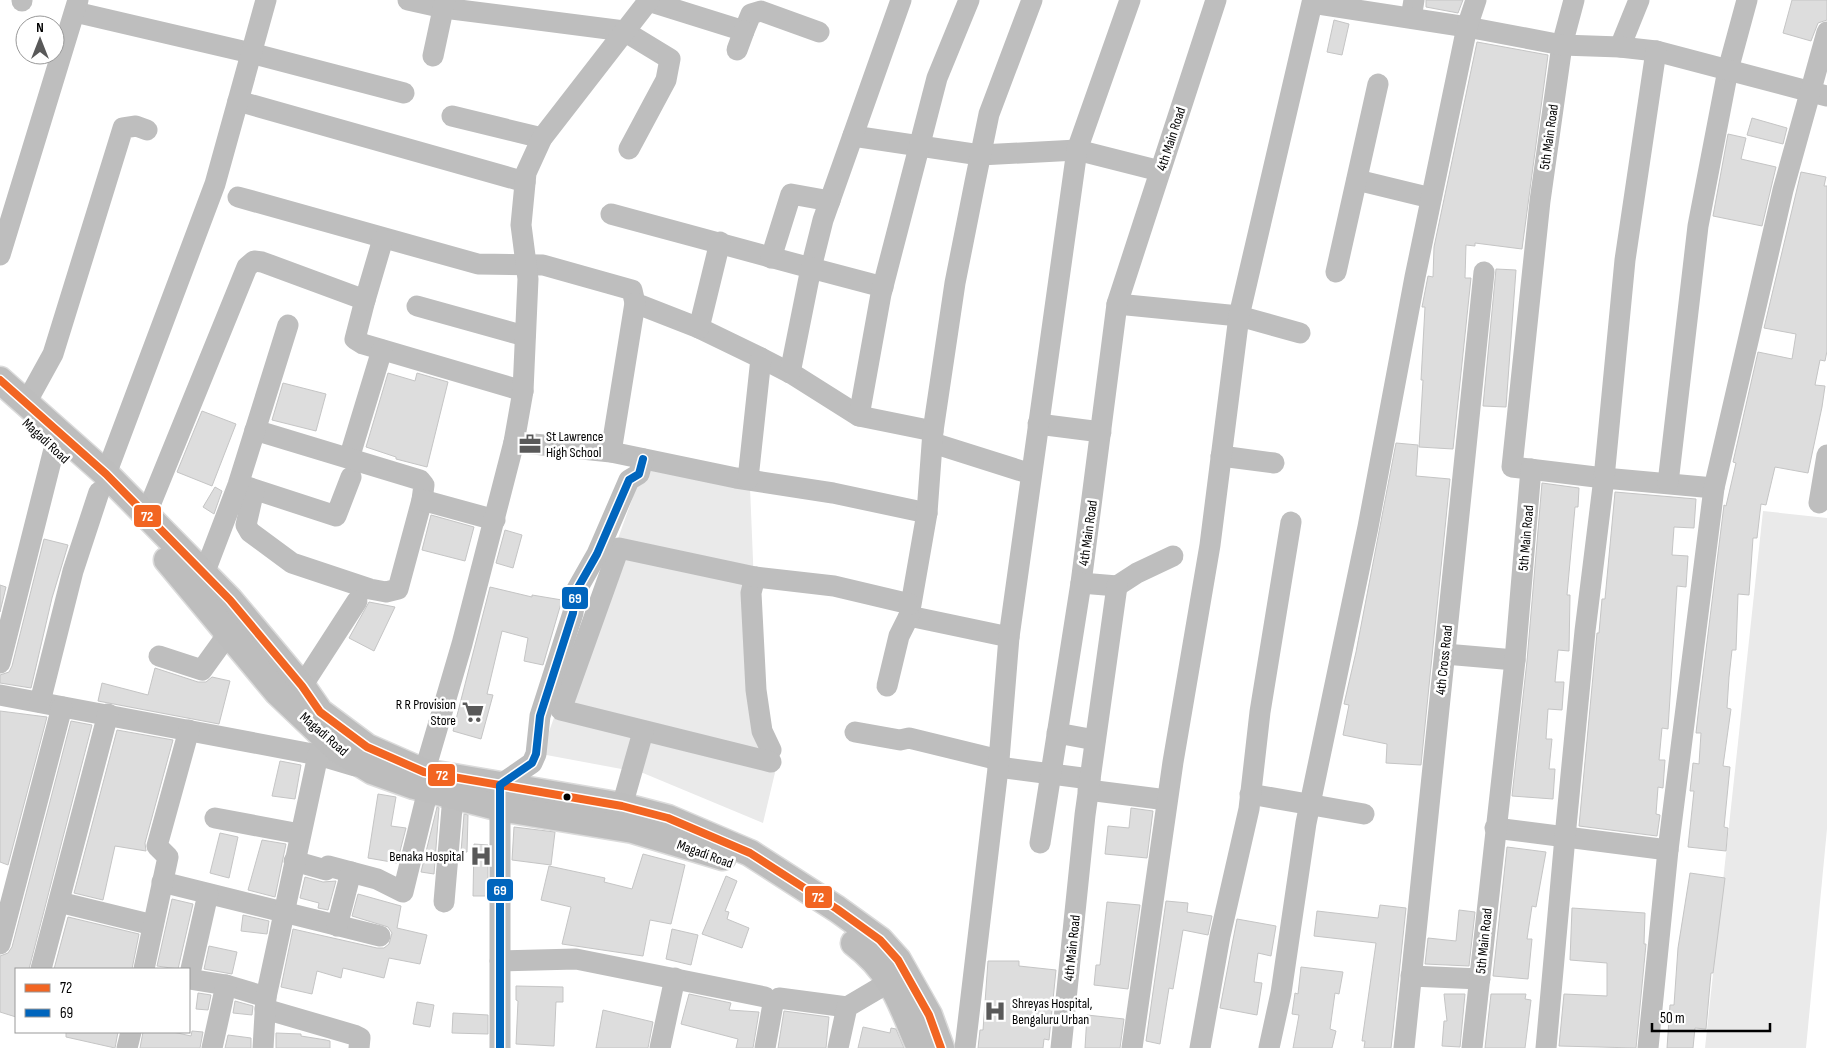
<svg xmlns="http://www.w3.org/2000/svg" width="1827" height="1048" font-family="'Sofia Sans Condensed',sans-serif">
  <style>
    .green { fill: #eaeaea }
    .building { fill: #ddd; stroke: #c5c5c5 }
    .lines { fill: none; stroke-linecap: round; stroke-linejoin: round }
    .major-casing { stroke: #dbdbdb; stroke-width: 29 }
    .minor { stroke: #bebebe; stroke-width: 21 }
    .major { stroke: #bdbdbd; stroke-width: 26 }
    .bus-1-casing { stroke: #fff; stroke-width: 11 }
    .bus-2-casing { stroke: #fff; stroke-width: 11 }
    .bus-1 { stroke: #f26522; stroke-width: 8 }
    .bus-2 { stroke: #0065bd; stroke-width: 8 }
    .bus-dot { fill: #000; stroke: #fff; stroke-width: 2 }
    .labels { text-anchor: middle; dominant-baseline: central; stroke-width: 5; stroke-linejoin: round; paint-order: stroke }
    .street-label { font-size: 14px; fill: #000; stroke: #fff }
    .poi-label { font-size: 14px; fill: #000; stroke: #fff; text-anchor: start }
    .line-badge { stroke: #fff; stroke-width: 2 }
    .badge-label { font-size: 14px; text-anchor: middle; font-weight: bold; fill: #fff }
  </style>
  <rect width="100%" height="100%" fill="#fff"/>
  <!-- green -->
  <g class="green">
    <polygon points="644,466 750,487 757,658 778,760 763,823 643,773 541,754"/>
    <polygon points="1763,511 1827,518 1827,829 1806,1048 1705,1048"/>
  </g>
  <!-- building -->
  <g class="building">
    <polygon points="1426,0 1463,0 1458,13 1426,7"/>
    <polygon points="1792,0 1827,0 1827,20 1818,23 1811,41 1783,33"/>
    <polygon points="1334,20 1349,24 1342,55 1327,52"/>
    <polygon points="1477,42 1548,55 1522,249 1475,243 1475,246 1466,245 1465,278 1471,278 1453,449 1419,447 1423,380 1421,380 1425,307 1422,307 1428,276 1433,277 1434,247"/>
    <polygon points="1752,118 1787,128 1783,144 1747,135"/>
    <polygon points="1728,134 1746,138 1741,159 1776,167 1762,226 1713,216"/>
    <polygon points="1801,172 1826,177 1824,186 1827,186 1827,351 1825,361 1820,360 1815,385 1825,386 1822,407 1808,473 1775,467 1766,505 1761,504 1757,538 1753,538 1749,595 1738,594 1736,650 1732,650 1729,677 1727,708 1731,709 1723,766 1730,767 1724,827 1728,828 1726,851 1688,847 1694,791 1690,791 1693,763 1699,764 1701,733 1696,733 1699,706 1724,505 1726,506 1736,463 1733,462 1758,352 1792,359 1796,334 1764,328"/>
    <polygon points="1496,269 1516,270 1506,407 1483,406"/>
    <polygon points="388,373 415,381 417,373 448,382 427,467 396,459 396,457 366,447"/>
    <polygon points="283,383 326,394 316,431 272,420"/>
    <polygon points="202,411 236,424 212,486 177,472"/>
    <polygon points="1396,443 1418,445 1416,476 1450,479 1421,765 1386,763 1387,744 1343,735 1349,705 1344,704 1356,652"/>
    <polygon points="1542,483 1579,488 1578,507 1575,507 1567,595 1570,595 1569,651 1558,650 1555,682 1564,682 1562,710 1548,709 1546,739 1552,739 1549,769 1555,769 1553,799 1512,796 1527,661"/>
    <polygon points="215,487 222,491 214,514 203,507"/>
    <polygon points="1615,492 1696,499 1694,528 1674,527 1672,555 1688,556 1686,587 1677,586 1668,729 1662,728 1659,760 1665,760 1663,788 1658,787 1656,814 1660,815 1657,836 1579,826 1597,633 1599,633 1602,599 1605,599"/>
    <polygon points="431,515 474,527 465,561 422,550"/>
    <polygon points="505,530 522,535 513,568 496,563"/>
    <polygon points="44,539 68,545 52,598 31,688 0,683 0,675 9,672 12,666"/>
    <polygon points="0,585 6,587 0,612"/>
    <polygon points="490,587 532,597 532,595 562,600 543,665 524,661 528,638 502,631 487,694 493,695 481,739 453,731"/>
    <polygon points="369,602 395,607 374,651 349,638"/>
    <polygon points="155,668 198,682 206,682 212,677 230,681 219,724 98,701 102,683 148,695"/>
    <polygon points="0,711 47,717 8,865 0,862"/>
    <polygon points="71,721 92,725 29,969 16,969 16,1017 0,1012 0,956 8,953 12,947"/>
    <polygon points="117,730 173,740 145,843 146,851 115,846 103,900 74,893"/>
    <polygon points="280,761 301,765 295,799 272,796"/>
    <polygon points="378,794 396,797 391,826 406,828 397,863 368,858"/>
    <polygon points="437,807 439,808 434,874 421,872"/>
    <polygon points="1131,808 1153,811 1147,858 1105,854 1108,826 1129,828"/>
    <polygon points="464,814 468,815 467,852 461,852"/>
    <polygon points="514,827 555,832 551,865 512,860"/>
    <polygon points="220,833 238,837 229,878 210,873"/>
    <polygon points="262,840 286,844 275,897 248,890"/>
    <polygon points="474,844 488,845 488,896 473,896"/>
    <polygon points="1507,847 1546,852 1536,907 1532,906 1527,939 1532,939 1528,979 1493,976"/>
    <polygon points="643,854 685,865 671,924 650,920 643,956 562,944 571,907 541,900 549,866 605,878 604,882 632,889"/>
    <polygon points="1690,873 1725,878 1713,973 1711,973 1706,1029 1695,1028 1693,1048 1667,1048 1670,1005 1674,1005 1678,948"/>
    <polygon points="726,876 737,881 725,911 729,912 727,919 749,928 742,948 702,934"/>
    <polygon points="305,877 323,882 336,881 328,910 318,908 319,903 300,898"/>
    <polygon points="358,894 401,906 397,928 427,935 420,964 389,958 384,978 343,968 341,978 317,971 312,994 281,987 293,929 377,948 384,948 389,944 392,933 388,927 352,916"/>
    <polygon points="172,899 193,904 178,969 157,966"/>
    <polygon points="1166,901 1188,903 1187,912 1212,916 1208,935 1183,930 1173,989 1169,988 1160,1044 1146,1041"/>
    <polygon points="1107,902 1140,905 1128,989 1094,985 1096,965 1100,965"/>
    <polygon points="1380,905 1406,908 1393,1031 1391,1048 1364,1048 1365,1041 1362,1041 1376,943 1314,936 1317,911 1378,918"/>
    <polygon points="1572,908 1645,913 1644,944 1646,944 1636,1048 1559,1046 1564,994 1607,996 1607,963 1570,960"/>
    <polygon points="1459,910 1475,912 1469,966 1425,964 1428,938 1456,941"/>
    <polygon points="243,915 269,921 267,934 241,931"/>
    <polygon points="68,917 139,934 132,969 54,969"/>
    <polygon points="1237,919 1276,926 1271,956 1258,953 1254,982 1262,983 1257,1015 1220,1008"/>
    <polygon points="672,929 698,935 691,965 666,959"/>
    <polygon points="209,946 237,952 232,974 204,969"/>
    <polygon points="988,961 1019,961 1019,966 1056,970 1049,1040 1044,1039 1043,1048 978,1048 980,1030 983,1030"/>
    <polygon points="1301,967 1343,972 1339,994 1335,993 1330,1029 1336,1031 1332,1048 1293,1048 1299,1015 1292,1014 1295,993 1298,994"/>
    <polygon points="516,986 563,987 563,1002 556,1002 554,1046 516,1044 518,1001 516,1000"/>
    <polygon points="198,993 211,995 208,1010 196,1009"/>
    <polygon points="689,994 731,1003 729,1010 759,1012 753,1048 736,1048 738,1039 681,1024"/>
    <polygon points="1444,994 1465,994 1460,1047 1442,1046 1444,1021 1447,1021"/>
    <polygon points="1491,994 1526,994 1525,999 1531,1000 1525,1048 1485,1048"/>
    <polygon points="235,1001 253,1006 252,1015 233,1013"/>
    <polygon points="417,1002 434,1005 430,1027 413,1024"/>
    <polygon points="603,1010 653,1022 648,1048 596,1048"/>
    <polygon points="784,1011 829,1017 826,1048 778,1048"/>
    <polygon points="453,1013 488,1015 488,1034 452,1033"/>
    <polygon points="1087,1015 1124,1019 1120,1048 1085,1048"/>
    <polygon points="863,1027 890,1033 891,1028 896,1029 904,1048 858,1048"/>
    <polygon points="192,1031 203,1032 200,1048 140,1048 143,1032 173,1032 191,1036"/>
    <polygon points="66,1032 118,1032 115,1048 66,1037"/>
    <polygon points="276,1033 301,1034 301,1036 326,1040 330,1041 330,1048 276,1048"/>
    <polygon points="228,1035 251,1038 251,1048 225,1048"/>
  </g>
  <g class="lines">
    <!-- major casing -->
    <g class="major-casing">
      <g id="major">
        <polyline points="0,380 106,474 230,600 302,686 320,712 367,747 424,772 622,806 668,818 750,853 837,909 880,940 898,960 929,1015 941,1048"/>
        <polyline points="167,560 277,692 338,750 372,771 414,786 500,808 633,830 723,857"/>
        <path d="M854,943C893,972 901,1005 920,1048"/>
      </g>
    </g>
    <!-- minor -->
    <g class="minor">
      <polyline points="408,0 444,8 624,31 670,59 666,80 629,149"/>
      <polyline points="1574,0 1562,45 1540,201 1512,467 1604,478 1714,488"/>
      <polyline points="22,1 22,0"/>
      <polyline points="648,1 744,31 751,14 761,11 819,32"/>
      <polyline points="75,12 251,53 404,93"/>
      <polyline points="1411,18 1414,0"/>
      <polyline points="1620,47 1639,0"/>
      <polyline points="737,50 744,31"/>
      <polyline points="433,56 445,0"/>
      <polyline points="238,101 525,182"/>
      <polyline points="452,116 542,138"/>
      <polyline points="853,136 980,155 1077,150 1160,171"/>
      <polyline points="1357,180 1431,198"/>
      <polyline points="238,197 478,264 543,265 632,290 635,303 699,328 761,358 794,375 859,416 933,431"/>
      <polyline points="611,214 811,268 823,220 901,0"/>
      <polyline points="0,255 78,0"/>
      <polyline points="771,258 791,194 830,201"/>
      <polyline points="1336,272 1378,84"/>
      <polyline points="365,300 355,339 363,344 523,391"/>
      <polyline points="1117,304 1239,316 1300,333"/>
      <polyline points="417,306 525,336"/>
      <polyline points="699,328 720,242"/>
      <polyline points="790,373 811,268 883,287"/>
      <polyline points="26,403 53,354 123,128 136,126 147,130"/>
      <polyline points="859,416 881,294 937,78 969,0"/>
      <polyline points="1038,424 1101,432"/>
      <polyline points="514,442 611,452 736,478 833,493 927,513"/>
      <polyline points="933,443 1031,474"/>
      <polyline points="351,452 382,350"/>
      <polyline points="611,452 635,303"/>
      <polyline points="1221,456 1274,463"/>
      <polyline points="106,474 215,184 266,0"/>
      <polyline points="748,479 761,358"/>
      <polyline points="1668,483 1698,226 1728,70 1747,0"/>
      <polyline points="241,485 336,516 351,477"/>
      <polyline points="254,490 246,525 250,532 292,563 370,589 386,592 398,589 422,500 424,485 420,480 255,430"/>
      <polyline points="422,500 495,520"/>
      <polyline points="1819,503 1827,455"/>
      <polyline points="146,515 247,267 254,261 262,262 365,300 383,239"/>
      <polyline points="204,574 238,485 288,325"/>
      <polyline points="755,577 751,593 756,690 762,731 771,750"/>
      <polyline points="1117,586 1081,583 1117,304 1216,0"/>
      <polyline points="1117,586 1137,573 1173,556"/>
      <polyline points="1009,637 909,616 927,513 933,431 955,283 975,182 989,114 1032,0"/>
      <polyline points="1445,654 1515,660"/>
      <polyline points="159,656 202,670 228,634"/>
      <polyline points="0,663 54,449"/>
      <polyline points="302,686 357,601"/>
      <polyline points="887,686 899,636 909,616"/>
      <polyline points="0,695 318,755 355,766"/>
      <polyline points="40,702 73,571 99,492"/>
      <polyline points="855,732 900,740 909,738 999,760"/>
      <polyline points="1057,733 1095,740"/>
      <polyline points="771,762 561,710 619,548 755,577 834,586 910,604"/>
      <polyline points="998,767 1090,779"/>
      <polyline points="420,787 462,644 514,442 523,391 528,279 521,225 526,173 542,138 649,0"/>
      <polyline points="1088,790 1167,800"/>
      <polyline points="1250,794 1364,814"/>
      <polyline points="622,806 643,732"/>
      <polyline points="215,818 300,834"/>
      <polyline points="1495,828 1668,850"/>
      <polyline points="1040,843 1081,583"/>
      <polyline points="294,861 326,870 328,866 377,879 403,892 428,790"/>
      <polyline points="162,882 380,936"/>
      <polyline points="59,902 153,925"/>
      <polyline points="444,902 453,796"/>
      <polyline points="337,926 351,872"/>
      <polyline points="0,944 62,707"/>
      <polyline points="500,961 576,959 765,997"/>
      <polyline points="41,969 108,714"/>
      <polyline points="144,969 168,857 157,846 189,730"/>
      <polyline points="1411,976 1480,979"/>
      <polyline points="189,978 208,894"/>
      <polyline points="189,979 226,985 266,997"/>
      <polyline points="265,1009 354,1035 360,1038 359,1048"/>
      <polyline points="127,1048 131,1032"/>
      <polyline points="212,1048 226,985"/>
      <polyline points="263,1048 266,997 318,755"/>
      <polyline points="500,1048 500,785 532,763 536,754 540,716 573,613 576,591 597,554 629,480 639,474 643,459"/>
      <polyline points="660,1048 675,978"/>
      <polyline points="765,1048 773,1004 779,998 847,1007"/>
      <polyline points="838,1048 847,1007 891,981"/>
      <polyline points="965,1048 999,760 1009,637 1077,150 1130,0"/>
      <polyline points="1061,1048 1085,815 1117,586"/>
      <polyline points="1132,1048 1173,762 1210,545 1239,316 1312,3 1467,27 1562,45 1620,47 1656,51 1827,96"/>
      <polyline points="1200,1048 1220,936 1249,809 1260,712 1291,522"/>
      <polyline points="1269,1048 1281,993 1306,823 1368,527 1415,277 1467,27 1476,0"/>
      <polyline points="1404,1048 1484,272"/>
      <polyline points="1472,1048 1515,660 1531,469"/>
      <polyline points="1546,1048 1565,837 1585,631 1604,478 1625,260 1656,51"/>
      <polyline points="1648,1048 1668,850 1714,488 1783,190 1827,32"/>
    </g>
    <!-- major -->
    <use href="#major" class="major"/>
    <!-- bus-1 casing -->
    <g class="bus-1-casing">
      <polyline id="bus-1" points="0,380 106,474 230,600 302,686 320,712 367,747 424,772 622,806 668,818 750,853 837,909 880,940 898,960 929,1015 941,1048"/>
    </g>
    <!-- bus-2 casing -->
    <g class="bus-2-casing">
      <polyline id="bus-2" points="500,1048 500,785 532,763 536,754 540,716 573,613 576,591 597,554 629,480 639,474 643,459"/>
    </g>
    <!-- bus-1 -->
    <use href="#bus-1" class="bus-1"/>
    <!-- bus-2 -->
    <use href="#bus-2" class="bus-2"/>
  </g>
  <!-- icons -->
  <defs>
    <g id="office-bare" transform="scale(1.725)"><path d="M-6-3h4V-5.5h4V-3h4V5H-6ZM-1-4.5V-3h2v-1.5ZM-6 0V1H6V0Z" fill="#595959" stroke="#fff" stroke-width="2.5" paint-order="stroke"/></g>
    <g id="supermarket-bare" transform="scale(1.725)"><path d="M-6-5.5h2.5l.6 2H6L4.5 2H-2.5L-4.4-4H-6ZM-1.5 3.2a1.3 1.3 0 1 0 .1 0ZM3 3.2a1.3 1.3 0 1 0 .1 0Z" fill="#595959" stroke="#fff" stroke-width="2.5" paint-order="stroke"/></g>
    <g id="hospital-bare" transform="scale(1.725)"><path d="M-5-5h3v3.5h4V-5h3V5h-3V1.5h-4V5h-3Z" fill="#595959" stroke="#fff" stroke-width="2.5" paint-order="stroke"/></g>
  </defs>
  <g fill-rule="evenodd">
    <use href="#office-bare" x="530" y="444"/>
    <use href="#supermarket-bare" x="473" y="712"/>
    <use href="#hospital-bare" x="481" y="856"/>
    <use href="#hospital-bare" x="995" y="1011"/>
  </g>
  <!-- markers -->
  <circle class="bus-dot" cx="567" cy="797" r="4.5"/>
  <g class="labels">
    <!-- street labels -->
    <g class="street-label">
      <text transform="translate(1549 137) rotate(-82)">5th Main Road</text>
      <text transform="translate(1171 139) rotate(-72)">4th Main Road</text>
      <text transform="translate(46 441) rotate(43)">Magadi Road</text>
      <text transform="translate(1088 533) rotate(-82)">4th Main Road</text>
      <text transform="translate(1526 538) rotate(-85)">5th Main Road</text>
      <text transform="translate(1444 660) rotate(-84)">4th Cross Road</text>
      <text transform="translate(324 734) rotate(41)">Magadi Road</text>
      <text transform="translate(705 854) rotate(20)">Magadi Road</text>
      <text transform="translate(1484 941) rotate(-84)">5th Main Road</text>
      <text transform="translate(1072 948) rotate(-84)">4th Main Road</text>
    </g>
    <!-- poi labels -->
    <g class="poi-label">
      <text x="546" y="436">St Lawrence<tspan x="546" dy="16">High School</tspan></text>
      <text x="456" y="704" text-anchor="end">R R Provision<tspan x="456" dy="16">Store</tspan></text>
      <text x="464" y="856" text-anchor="end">Benaka Hospital</text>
      <text x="1012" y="1003">Shreyas Hospital,<tspan x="1012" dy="16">Bengaluru Urban</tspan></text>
    </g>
  </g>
  <g class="line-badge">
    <rect x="133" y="504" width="29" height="24" rx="5" fill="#f26522"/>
    <rect x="561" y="586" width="28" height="24" rx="5" fill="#0065bd"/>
    <rect x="427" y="763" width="29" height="24" rx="5" fill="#f26522"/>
    <rect x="486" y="878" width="28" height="24" rx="5" fill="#0065bd"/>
    <rect x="804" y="885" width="29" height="24" rx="5" fill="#f26522"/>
  </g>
  <g class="badge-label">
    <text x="147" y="521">72</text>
    <text x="575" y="603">69</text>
    <text x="442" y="780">72</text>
    <text x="500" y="895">69</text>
    <text x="818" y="902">72</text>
  </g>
  <!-- legend -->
  <rect x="15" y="968" width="175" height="65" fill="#ffffff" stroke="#999999"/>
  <rect x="25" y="984" width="25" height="8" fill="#f26522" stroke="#999999"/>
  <text x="60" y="993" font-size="15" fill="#000000">72</text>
  <rect x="25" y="1009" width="25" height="8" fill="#0065bd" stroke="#999999"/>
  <text x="60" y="1018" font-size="15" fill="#000000">69</text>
  <!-- north arrow -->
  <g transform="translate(40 40)"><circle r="24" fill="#ffffff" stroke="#999999"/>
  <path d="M0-4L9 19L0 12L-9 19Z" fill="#595959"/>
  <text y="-8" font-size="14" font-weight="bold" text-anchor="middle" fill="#000000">N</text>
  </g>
  <!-- scale -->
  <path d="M1652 1023v8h118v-8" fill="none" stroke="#000000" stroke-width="2.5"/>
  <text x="1660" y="1023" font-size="15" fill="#000000" stroke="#ffffff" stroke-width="4" paint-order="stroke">50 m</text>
</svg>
